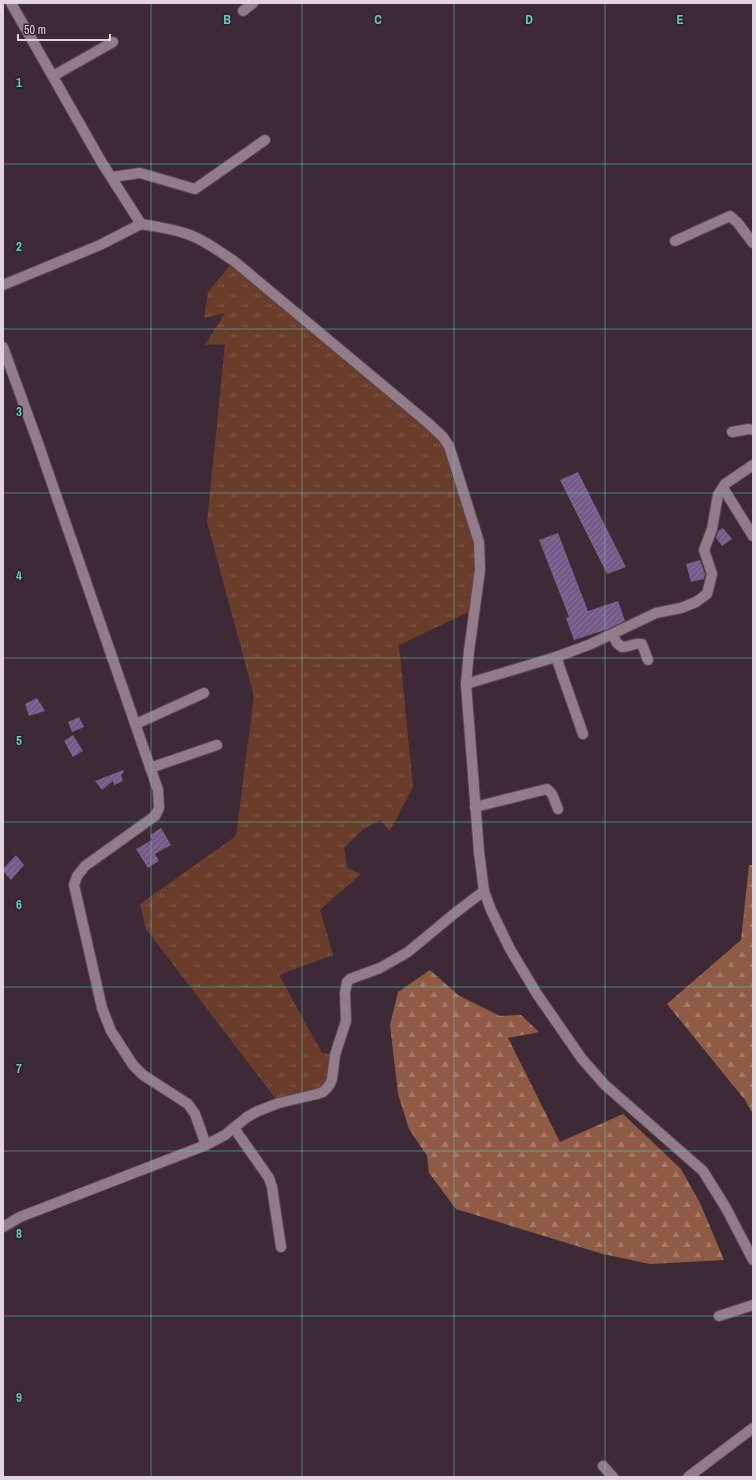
<svg xmlns="http://www.w3.org/2000/svg" width="756" height="1480" font-family="'Archivo Narrow',sans-serif">
  <style>
    .grass { fill: url(#grass-tufts) }
    .forest { fill: url(#forest-firs) }
    .building { fill: url(#building-hatch) }
    .lines { fill: none; stroke-linecap: round; stroke-linejoin: round }
    .minor-casing { stroke: #594953; stroke-width: 12 }
    .minor { stroke: #937c8a; stroke-width: 10 }
    .grid { fill: none; stroke: #58cec0; stroke-width: 1; stroke-opacity: 0.55 }
    .grid-label { font-size: 13px; text-anchor: middle; font-weight: bold; fill: #58cec0; stroke: #33212d; stroke-width: 3.5; stroke-linejoin: round; paint-order: stroke }
  </style>
  <defs>
    <pattern id="grass-tufts" width="24" height="20" patternUnits="userSpaceOnUse"><rect width="24" height="20" fill="#6a3d2a"/><path d="M3 7l-1-3M5 7V3M7 7l1-3M15 17l-1-3M17 17v-4M19 17l1-3" fill="none" stroke="#7f5848"/></pattern>
    <pattern id="forest-firs" width="22" height="20" patternUnits="userSpaceOnUse"><rect width="22" height="20" fill="#8f5b45"/><path d="M5 1l3.5 6h-7zM16 11l3.5 6h-7z" fill="#a47968"/></pattern>
    <pattern id="building-hatch" width="6" height="6" patternUnits="userSpaceOnUse"><rect width="6" height="6" fill="#745b89"/><path d="M-1 1l2-2M0 6l6-6M5 7l2-2" fill="none" stroke="#887299"/></pattern>
  </defs>
  <rect width="100%" height="100%" fill="#3e2a37"/>
  <!-- grass -->
  <polygon class="grass" points="234,261 443,437 479,542 475,609 399,645 413,787 390,831 380,820 362,830 344,848 347,868 361,874 320,910 333,955 279,975 322,1053 335,1055 327,1088 279,1103 146,929 140,904 236,836 254,696 207,522 225,344 205,345 225,313 204,318 208,292"/>
  <!-- forest -->
  <g class="forest">
    <polygon points="749,865 753,865 753,1114 745,1100 667,1004 741,940"/>
    <polygon points="430,970 458,995 500,1016 521,1015 539,1032 508,1038 560,1142 623,1114 681,1169 700,1203 724,1260 650,1264 603,1254 456,1209 429,1173 427,1156 409,1129 398,1094 390,1025 398,992"/>
  </g>
  <!-- building -->
  <g class="building">
    <polygon points="578,472 626,567 607,574 560,480"/>
    <polygon points="723,528 732,539 722,546 716,538 718,531"/>
    <polygon points="558,533 588,611 618,601 625,621 608,629 574,640 566,618 569,617 539,540"/>
    <polygon points="700,560 705,574 704,579 691,582 686,564"/>
    <polygon points="37,698 45,711 29,716 25,704"/>
    <polygon points="79,717 84,727 72,732 68,722"/>
    <polygon points="73,735 83,751 73,757 64,741"/>
    <polygon points="123,770 124,772 121,775 123,781 114,785 113,781 102,790 95,781"/>
    <polygon points="161,828 171,845 155,854 159,861 148,868 136,849 152,840 150,835"/>
    <polygon points="16,855 24,865 11,880 3,871 3,869"/>
  </g>
  <g class="lines">
    <!-- minor casing -->
    <g class="minor-casing">
      <g id="minor">
        <path d="M11,3L102,163L141,224C158,227 175,229 190,235C206,241 220,252 234,261L428,423L443,437L449,446L479,542L480,570L469,651L466,684L479,852L484,891L491,910L510,949L537,994L582,1059L605,1085L703,1171L726,1208L753,1260"/>
        <polyline points="243,11 253,3"/>
        <polyline points="53,76 113,42"/>
        <polyline points="112,177 140,173 195,189 265,140"/>
        <polyline points="675,241 730,216 737,222 753,243"/>
        <polyline points="3,285 100,245 141,224"/>
        <polyline points="3,347 38,443 158,790 159,808 155,816 85,866 77,876 74,885 102,1008 111,1031 133,1065 143,1075 188,1104 195,1114 206,1145"/>
        <polyline points="732,432 749,429 753,430"/>
        <polyline points="723,488 753,536"/>
        <path d="M612,634L617,643L622,647C629,647 636,642 642,644L648,660"/>
        <polyline points="556,657 583,734"/>
        <polyline points="466,684 556,657 591,644 656,613 681,608 696,602 707,594 712,574 704,550 712,529 718,495 725,484 753,465"/>
        <polyline points="136,724 204,693"/>
        <polyline points="150,768 217,745"/>
        <polyline points="475,807 547,789 552,794 558,809"/>
        <polyline points="234,1128 269,1178 272,1187 281,1247"/>
        <polyline points="3,1227 20,1217 206,1145 225,1135 247,1117 258,1111 279,1103 317,1094 323,1092 327,1088 330,1084 332,1079 335,1055 346,1021 345,993 347,982 350,979 380,968 408,952 455,913 484,891"/>
        <polyline points="719,1316 753,1305"/>
        <polyline points="603,1466 613,1477"/>
        <polyline points="688,1477 753,1428"/>
      </g>
    </g>
    <!-- minor -->
    <use href="#minor" class="minor"/>
  </g>
  <!-- grid -->
  <path class="grid" d="M151,3V1477M302,3V1477M454,3V1477M605,3V1477M3,164H753M3,329H753M3,493H753M3,658H753M3,822H753M3,987H753M3,1151H753M3,1316H753"/>
  <g class="grid-label">
    <text x="227" y="24">B</text>
    <text x="378" y="24">C</text>
    <text x="529" y="24">D</text>
    <text x="680" y="24">E</text>
    <text x="19" y="87">1</text>
    <text x="19" y="251">2</text>
    <text x="19" y="416">3</text>
    <text x="19" y="580">4</text>
    <text x="19" y="745">5</text>
    <text x="19" y="909">6</text>
    <text x="19" y="1073">7</text>
    <text x="19" y="1238">8</text>
    <text x="19" y="1402">9</text>
  </g>
  <!-- border -->
  <rect width="756" height="1480" fill="none" stroke="#e1d4dc" stroke-width="8"/>
  <!-- scale -->
  <path d="M18 34v6h92v-6" fill="none" stroke="#e1d4dc" stroke-width="2"/>
  <text x="24" y="34" font-size="12" fill="#e1d4dc" stroke="#33212d" stroke-width="3" paint-order="stroke">50 m</text>
</svg>
